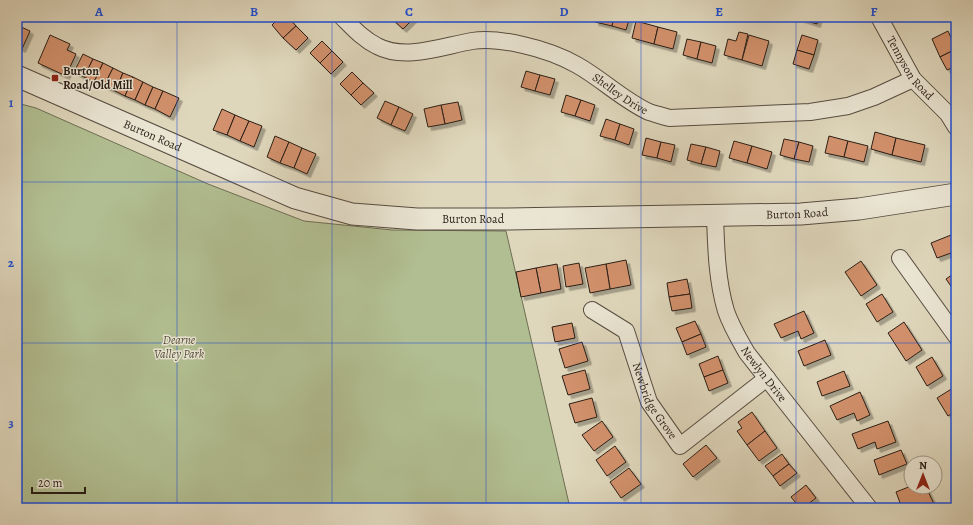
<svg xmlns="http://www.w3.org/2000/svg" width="973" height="525" font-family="Alegreya,serif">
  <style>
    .green { fill: #b1be91; stroke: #6e6e54 }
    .building { fill: #d2916c; stroke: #2a1e16; filter: url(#shadow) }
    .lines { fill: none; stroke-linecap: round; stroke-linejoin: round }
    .minor-casing { stroke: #574c40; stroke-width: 18 }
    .tertiary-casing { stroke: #574c40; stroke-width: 23 }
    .minor { stroke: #eae5d3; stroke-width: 16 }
    .tertiary { stroke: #eae5d3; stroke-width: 21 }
    .grid { fill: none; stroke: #1d4ed8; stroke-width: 1; stroke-opacity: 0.55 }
    .poi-dot { fill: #8f2418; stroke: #eae5d3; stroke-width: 1.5 }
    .labels { text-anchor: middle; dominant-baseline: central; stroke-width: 3; stroke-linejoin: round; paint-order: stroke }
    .street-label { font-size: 12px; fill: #2a1e16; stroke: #eae5d3 }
    .poi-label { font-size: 12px; font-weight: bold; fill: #2a1e16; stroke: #eae5d3; text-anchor: start }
    .park-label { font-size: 12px; font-style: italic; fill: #524e3b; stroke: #eae5d3 }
    .neatline { fill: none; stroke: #1d4ed8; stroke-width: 1.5 }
    .grid-label { font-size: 13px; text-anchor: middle; font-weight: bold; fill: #1d4ed8 }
  </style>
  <defs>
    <filter id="shadow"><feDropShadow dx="3.5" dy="3.5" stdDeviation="0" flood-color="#0004"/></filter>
  </defs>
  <rect width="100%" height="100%" fill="#dfd7bc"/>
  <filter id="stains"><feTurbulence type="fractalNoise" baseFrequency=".005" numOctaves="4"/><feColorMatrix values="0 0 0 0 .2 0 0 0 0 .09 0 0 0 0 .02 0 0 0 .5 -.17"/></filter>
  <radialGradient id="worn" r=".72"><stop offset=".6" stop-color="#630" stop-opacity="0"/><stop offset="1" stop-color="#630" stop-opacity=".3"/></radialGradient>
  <!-- green -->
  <polygon class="green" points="17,103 36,108 208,184 304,221 392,230 506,231 570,508 17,508"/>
  <!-- building -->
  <g class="building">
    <polygon points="280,17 288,17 296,26 283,38 272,25"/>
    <polygon points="394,17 415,17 403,29 392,19"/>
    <polygon points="596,17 614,17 612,26 595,22"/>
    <polygon points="614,17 630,17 626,30 612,26"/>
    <polygon points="801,17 819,17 817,24 801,19"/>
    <polygon points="636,21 658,27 654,44 632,38"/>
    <polygon points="19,26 30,31 22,49 17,47 17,31"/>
    <polygon points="296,26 308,38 296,50 283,38"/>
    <polygon points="658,27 677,32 673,49 654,44"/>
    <polygon points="948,31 956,49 940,57 932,39"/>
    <polygon points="739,32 748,34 742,60 724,55 728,39 736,41"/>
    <polygon points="50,35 70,44 67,50 76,54 66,76 38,63"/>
    <polygon points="749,35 769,41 762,66 742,60"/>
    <polygon points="802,35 818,40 814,55 797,50"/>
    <polygon points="687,39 701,42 697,59 683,55"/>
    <polygon points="322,41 332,51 320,63 310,53"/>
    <polygon points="701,42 716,46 712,63 697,59"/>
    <polygon points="956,49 956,66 947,70 940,57"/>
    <polygon points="797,50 814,55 809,69 793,64"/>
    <polygon points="332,51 343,62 331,74 320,63"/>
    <polygon points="83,54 93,59 84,77 74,72"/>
    <polygon points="93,59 103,63 94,82 84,77"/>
    <polygon points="103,63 113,68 104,86 94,82"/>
    <polygon points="113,68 123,73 115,91 104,86"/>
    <polygon points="526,71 540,75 535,91 521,87"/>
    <polygon points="352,72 363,83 351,95 340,84"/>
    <polygon points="123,73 133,77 125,96 115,91"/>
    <polygon points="540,75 555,79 550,95 535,91"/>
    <polygon points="133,77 143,82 135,100 125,96"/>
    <polygon points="143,82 153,87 145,105 135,100"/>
    <polygon points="363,83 374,93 361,105 351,95"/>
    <polygon points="153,87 163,91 155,109 145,105"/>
    <polygon points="163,91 179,98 170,117 155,109"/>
    <polygon points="566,95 581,100 575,116 561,112"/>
    <polygon points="581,100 595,105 590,121 575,116"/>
    <polygon points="385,101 399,107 391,125 377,118"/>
    <polygon points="458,102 462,120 445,124 441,105"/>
    <polygon points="441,105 445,124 428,127 424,109"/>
    <polygon points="399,107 413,114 405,131 391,125"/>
    <polygon points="222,109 235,115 227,135 213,130"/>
    <polygon points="235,115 249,121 240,141 227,135"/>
    <polygon points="606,119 620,124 615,140 600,136"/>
    <polygon points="249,121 262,126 254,147 240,141"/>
    <polygon points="620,124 634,129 629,145 615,140"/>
    <polygon points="875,132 896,138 892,155 871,149"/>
    <polygon points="275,136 289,142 280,163 267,157"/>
    <polygon points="829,136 848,141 844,157 825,153"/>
    <polygon points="646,138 661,142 657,158 642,155"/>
    <polygon points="896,138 925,145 921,162 892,155"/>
    <polygon points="784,139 799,142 794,159 780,155"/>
    <polygon points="734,141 752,146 747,163 729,158"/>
    <polygon points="848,141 868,146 864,162 844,157"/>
    <polygon points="289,142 302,148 294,168 280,163"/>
    <polygon points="661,142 675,145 671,162 657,158"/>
    <polygon points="799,142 813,146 809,162 794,159"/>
    <polygon points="691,144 706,147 701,164 687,160"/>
    <polygon points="752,146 772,152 767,169 747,163"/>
    <polygon points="706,147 720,151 716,167 701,164"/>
    <polygon points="302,148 316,154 307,174 294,168"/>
    <polygon points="956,233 956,258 954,252 937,258 931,243"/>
    <polygon points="626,260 631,285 610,289 606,264"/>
    <polygon points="861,261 877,285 861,296 845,272"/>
    <polygon points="579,263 583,284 566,287 563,266"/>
    <polygon points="557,264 561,289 541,293 536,268"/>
    <polygon points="606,264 610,289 590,293 585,268"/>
    <polygon points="536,268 541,293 521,297 516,272"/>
    <polygon points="956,272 956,291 955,292 946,279"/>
    <polygon points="687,279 690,294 669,297 667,283"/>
    <polygon points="690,294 692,308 672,311 669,297"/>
    <polygon points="882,294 893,312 877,322 866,304"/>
    <polygon points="804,311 814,333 801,339 798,331 781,338 774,324"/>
    <polygon points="695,321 701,334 682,342 676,328"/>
    <polygon points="904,322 922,350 906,361 888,333"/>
    <polygon points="572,323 575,338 555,342 552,327"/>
    <polygon points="701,334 706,347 687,355 682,342"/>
    <polygon points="825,340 831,355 804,366 798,351"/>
    <polygon points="582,342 588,361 565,368 559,349"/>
    <polygon points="718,356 723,370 704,377 699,364"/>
    <polygon points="932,357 943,376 927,386 916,367"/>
    <polygon points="585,370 590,389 568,395 562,376"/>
    <polygon points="723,370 728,383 709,391 704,377"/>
    <polygon points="844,371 850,386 822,396 817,382"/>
    <polygon points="953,388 956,392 956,411 948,416 937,398"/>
    <polygon points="860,392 870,415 857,421 854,413 837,420 830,406"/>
    <polygon points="592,398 597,417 575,423 569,404"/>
    <polygon points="752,412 765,431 747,445 737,431 742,428 738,422"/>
    <polygon points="602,421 613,437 594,451 582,435"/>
    <polygon points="888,421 896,442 877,449 875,442 858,449 852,434"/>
    <polygon points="765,431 777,448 759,461 747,445"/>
    <polygon points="706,445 717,458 693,477 683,464"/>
    <polygon points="615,446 626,462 607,476 596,460"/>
    <polygon points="901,450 907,464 879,475 874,460"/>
    <polygon points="782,454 789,464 773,476 765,466"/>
    <polygon points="789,464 797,473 780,486 773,476"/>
    <polygon points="629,468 641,484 621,498 610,482"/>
    <polygon points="806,485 816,498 803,508 800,508 791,497"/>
    <polygon points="911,486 911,487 926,487 934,504 925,508 902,508 896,492"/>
  </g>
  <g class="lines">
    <!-- minor casing -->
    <g class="minor-casing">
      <g id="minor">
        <path id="s1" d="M342,17C353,28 363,39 377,46C405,61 443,46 472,41C489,38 506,41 523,45C541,49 561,56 577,65C602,79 623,100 649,112C655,114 663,116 669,118L810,112L848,106L874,97L913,79"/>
        <path id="s2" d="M879,17L913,79L948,114L956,127"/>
        <path id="s3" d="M715,216C716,248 717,281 726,311C731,326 739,339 747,353L869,508"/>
        <polyline points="900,258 956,336"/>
        <path id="s4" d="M592,310L626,331L649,402L680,446L767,378"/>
      </g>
    </g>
    <!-- tertiary casing -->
    <g class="tertiary-casing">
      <g id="tertiary">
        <path id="s5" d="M17,76L295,198L352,214L417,219H503L801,214L859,209L956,194"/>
      </g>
    </g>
    <!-- minor -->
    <use href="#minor" class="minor"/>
    <!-- tertiary -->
    <use href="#tertiary" class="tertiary"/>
  </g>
  <!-- grid -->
  <path class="grid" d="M177,17V508M332,17V508M486,17V508M641,17V508M796,17V508M17,182H956M17,343H956"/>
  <!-- markers -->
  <rect class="poi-dot" x="51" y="74" width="8" height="8" rx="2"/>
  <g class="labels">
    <!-- street labels -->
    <g class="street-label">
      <text stroke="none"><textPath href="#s2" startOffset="60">Tennyson Road</textPath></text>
      <text stroke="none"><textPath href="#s1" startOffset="304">Shelley Drive</textPath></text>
      <text stroke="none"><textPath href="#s5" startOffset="148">Burton Road</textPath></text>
      <text stroke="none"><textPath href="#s5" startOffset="808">Burton Road</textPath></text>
      <text stroke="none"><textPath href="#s5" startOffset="484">Burton Road</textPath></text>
      <text stroke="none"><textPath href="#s3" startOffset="170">Newlyn Drive</textPath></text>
      <text stroke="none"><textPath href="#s4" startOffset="116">Newbridge Grove</textPath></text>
    </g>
    <!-- poi labels -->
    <g class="poi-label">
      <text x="63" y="71">Burton<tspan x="63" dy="14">Road/Old Mill</tspan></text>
    </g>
    <!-- park labels -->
    <g class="park-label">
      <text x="179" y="340">Dearne<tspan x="179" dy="14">Valley Park</tspan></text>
    </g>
  </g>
  <!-- margin -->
  <rect width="973" height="525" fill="none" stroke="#dfd7bc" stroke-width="44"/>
  <!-- north arrow -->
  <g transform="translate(923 475)"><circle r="19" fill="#eae5d3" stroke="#9d9587"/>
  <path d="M0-3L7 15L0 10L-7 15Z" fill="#8f2418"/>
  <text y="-6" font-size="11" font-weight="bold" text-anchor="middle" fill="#2a1e16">N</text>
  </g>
  <!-- scale -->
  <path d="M32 487v6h53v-6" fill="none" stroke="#2a1e16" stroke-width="2"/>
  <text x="38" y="487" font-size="12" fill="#2a1e16" stroke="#eae5d3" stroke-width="3" paint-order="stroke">20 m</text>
  <rect x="22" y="22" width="929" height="481" class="neatline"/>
  <g class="grid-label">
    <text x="99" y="16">A</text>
    <text x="254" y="16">B</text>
    <text x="409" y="16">C</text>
    <text x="564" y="16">D</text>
    <text x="719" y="16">E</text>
    <text x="874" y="16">F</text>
    <text x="11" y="107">1</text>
    <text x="11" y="267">2</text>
    <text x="11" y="427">3</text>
  </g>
  <rect width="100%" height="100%" filter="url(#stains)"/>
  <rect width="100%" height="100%" fill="url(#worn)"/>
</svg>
